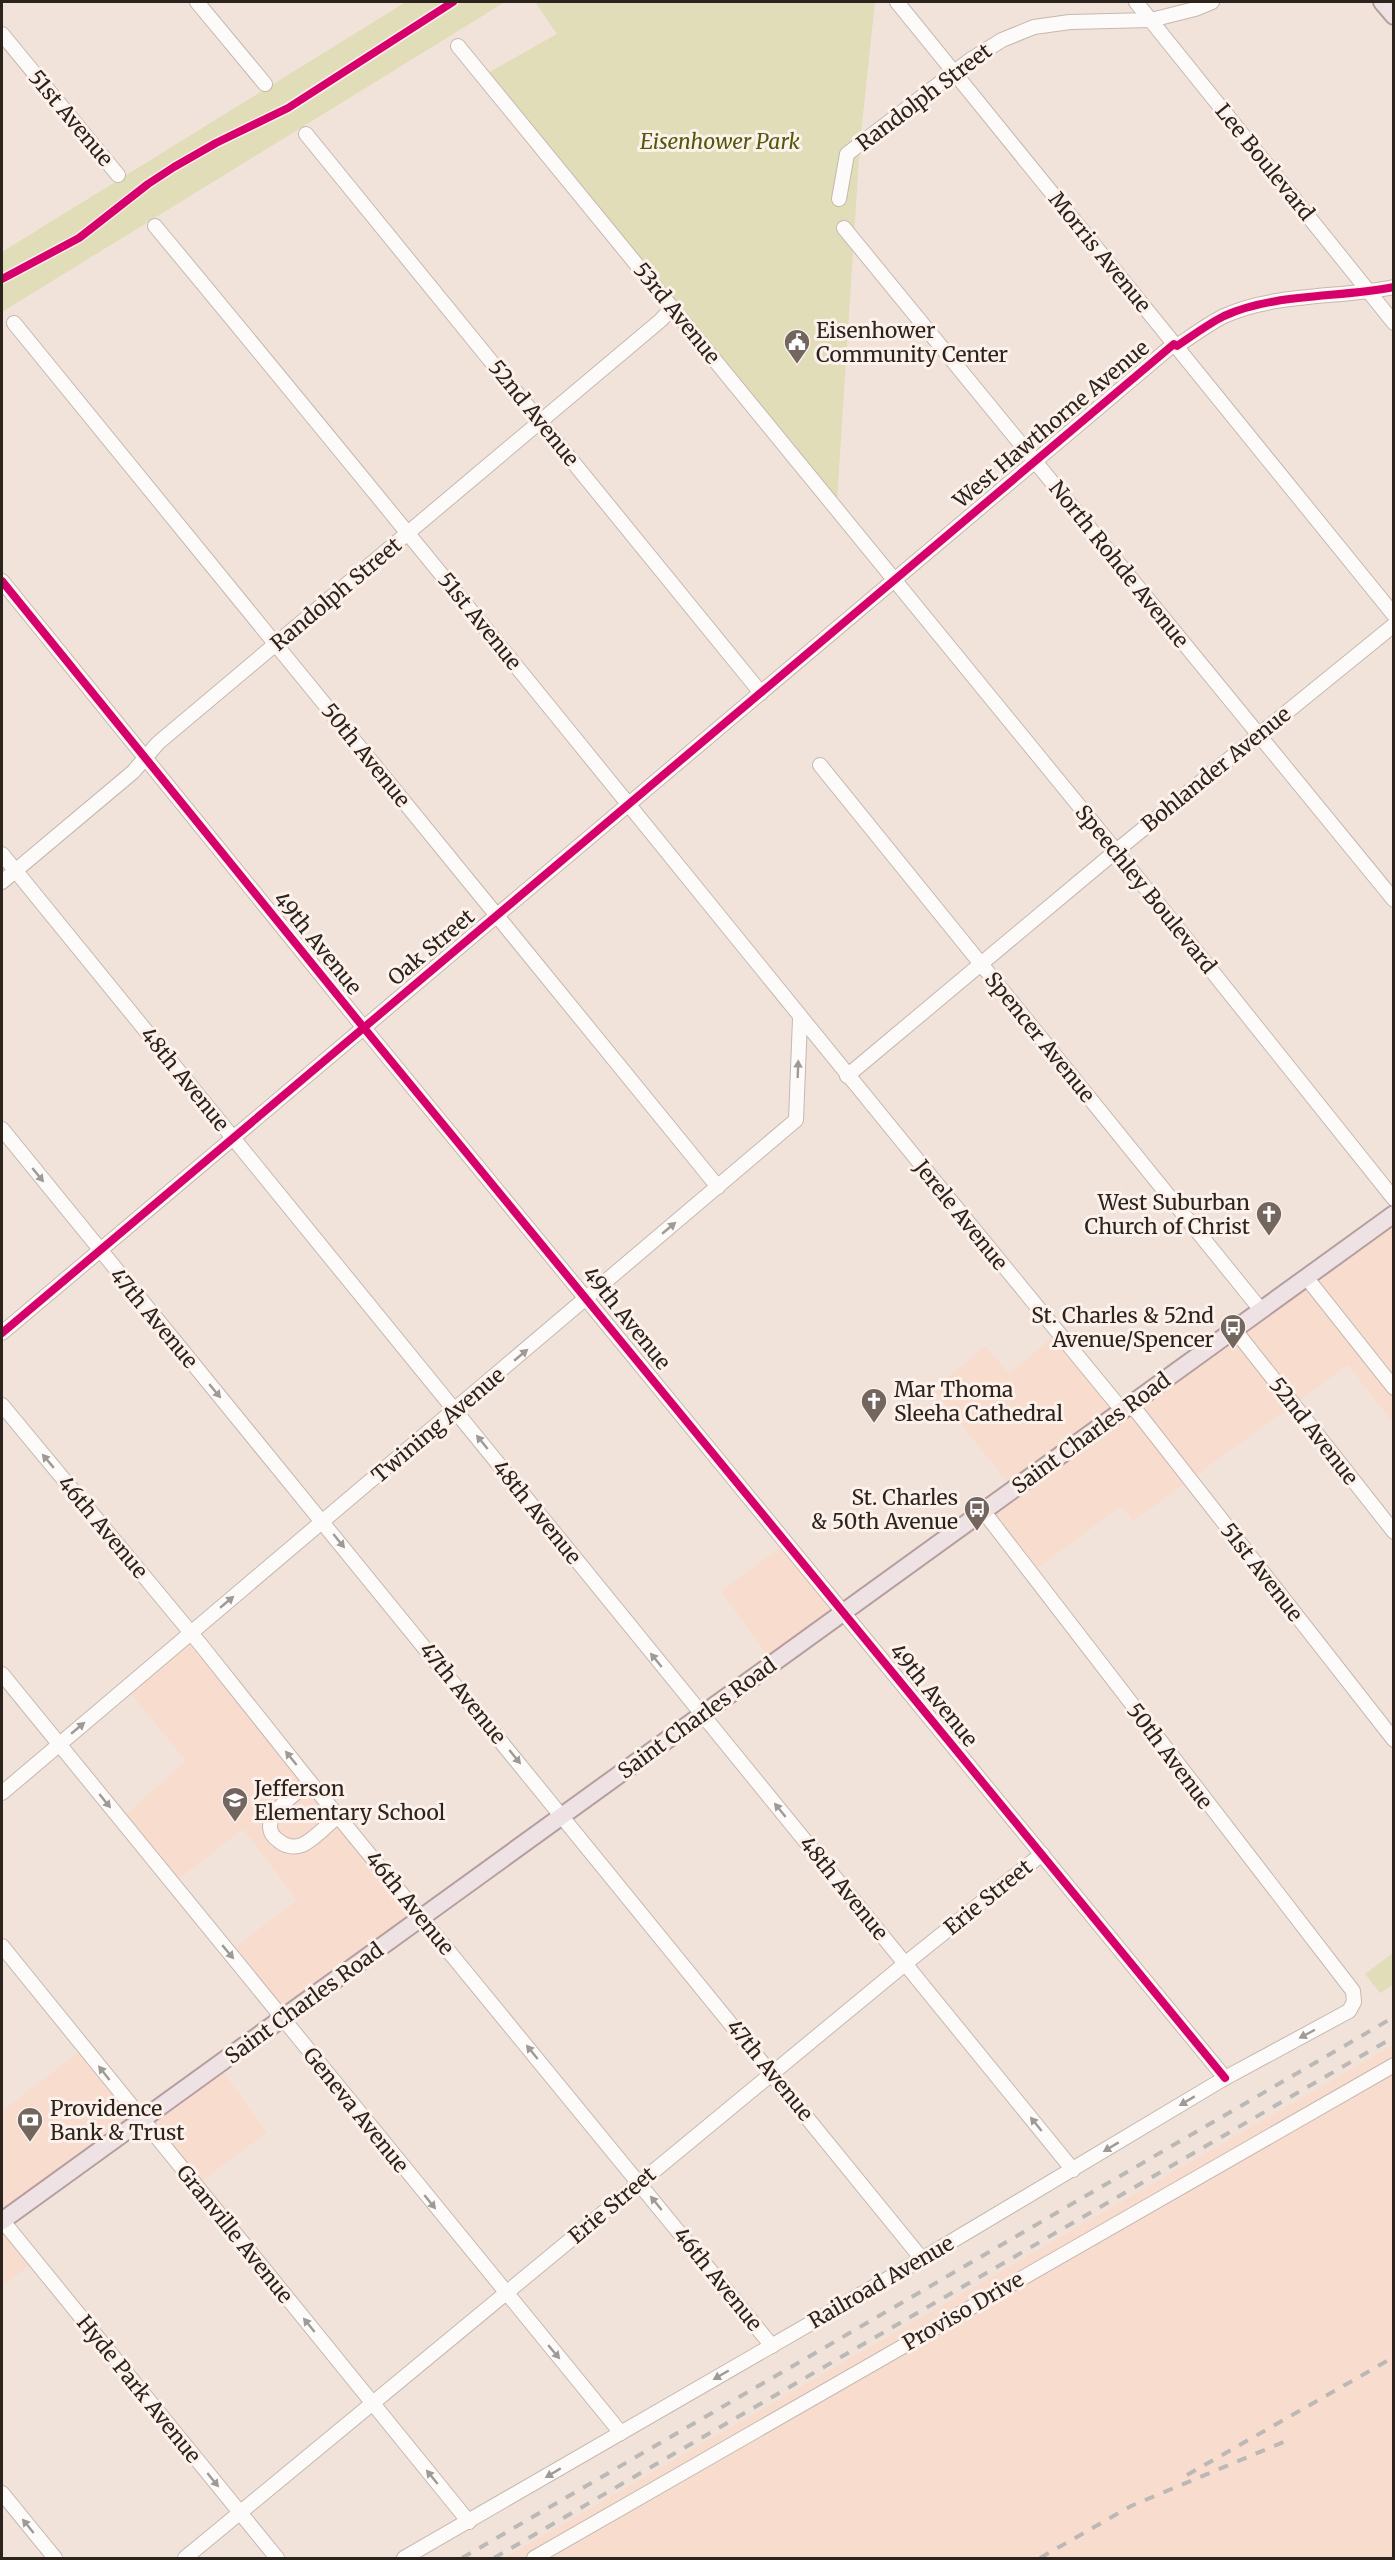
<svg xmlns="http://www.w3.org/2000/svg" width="1395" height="2560" font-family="Merriweather,serif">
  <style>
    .built { fill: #f8dcce }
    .green { fill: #e0ddb8 }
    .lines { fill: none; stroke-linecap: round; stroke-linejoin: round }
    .minor-casing { stroke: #c4b8b1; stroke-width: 16 }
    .major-casing { stroke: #b59e9f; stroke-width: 20 }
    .minor { stroke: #fdfbf9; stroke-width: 14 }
    .major { stroke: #eee2e4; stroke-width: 16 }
    .rail { stroke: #bcb8b6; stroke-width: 4; stroke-dasharray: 10 10; stroke-linecap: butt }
    .cycleway-casing { stroke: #fdf1eb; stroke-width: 11 }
    .cycleway { stroke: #d6006c; stroke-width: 8 }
    .oneway { fill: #9f9a96 }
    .labels { text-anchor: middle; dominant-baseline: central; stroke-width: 6; stroke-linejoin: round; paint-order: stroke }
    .street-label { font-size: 21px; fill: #2d231d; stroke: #fdf1eb }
    .park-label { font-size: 21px; font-style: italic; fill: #53580b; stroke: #fdf1eb }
    .poi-label { font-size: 21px; fill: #2d231d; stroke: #fdf1eb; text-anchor: start }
  </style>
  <rect width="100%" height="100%" fill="#f2e3da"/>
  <!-- built -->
  <g class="built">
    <polygon points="1393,1215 1393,1423 1348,1365 1133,1521 1121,1506 1031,1573 984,1513"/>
    <polygon points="1055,1335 1116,1410 1011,1487 933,1389 986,1346 1009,1374"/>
    <polygon points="784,1545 838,1612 771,1661 721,1591"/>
    <polygon points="189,1637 417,1917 283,2014 231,1950 297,1900 243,1829 176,1881 123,1817 186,1761 128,1690"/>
    <polygon points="1393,2045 1393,2558 504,2558 1381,2052"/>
    <polygon points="83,2049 140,2119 2,2219 2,2111"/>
    <polygon points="219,2066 267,2133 196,2185 142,2122"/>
    <polygon points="2,2228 31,2264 2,2286"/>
  </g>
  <!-- green -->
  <g class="green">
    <polygon points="406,2 505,2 2,312 2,252"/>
    <polygon points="535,2 875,2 860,143 837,501 486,74 557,34"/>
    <polygon points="1393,1953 1393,1985 1380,1993 1365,1974"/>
  </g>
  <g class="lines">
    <!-- minor casing -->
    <g class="minor-casing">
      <g id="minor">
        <polyline points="197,2 265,84"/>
        <polyline points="897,2 1394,615"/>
        <polyline points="1136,2 1394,323"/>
        <polyline points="2,34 118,175"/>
        <polyline points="458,46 1116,851 1394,1199"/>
        <polyline points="306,134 761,693"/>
        <polyline points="839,199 847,154 970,60 1002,40 1034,27 1070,22 1151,20 1195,9 1212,2"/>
        <path d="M155,226C481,618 798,1017 1122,1410"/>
        <polyline points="844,228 1394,900"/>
        <polyline points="14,323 718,1187"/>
        <polyline points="2,581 364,1028 1225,2078"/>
        <polyline points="820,765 1261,1310"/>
        <polyline points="2,854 1073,2170"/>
        <polyline points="2,882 133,772 158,743 661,320 672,308"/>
        <polyline points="847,1076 1116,851 1394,625"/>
        <polyline points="2,1129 922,2259"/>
        <polyline points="1306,1277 1394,1388"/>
        <polyline points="1234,1329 1394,1532"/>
        <path d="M2,1333L1174,344L1177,346C1192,336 1208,324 1224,316C1274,293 1340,298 1394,287"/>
        <polyline points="1131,1404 1394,1740"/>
        <polyline points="2,1405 201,1645 310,1782 772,2346"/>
        <polyline points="2,1674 621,2433"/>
        <path d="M310,1782C296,1793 251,1822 279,1841C285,1846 294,1848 302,1845C314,1840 328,1824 338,1816"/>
        <polyline points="2,1793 796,1120 800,1019"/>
        <polyline points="2,1946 469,2522"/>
        <polyline points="2,2220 277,2558"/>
        <polyline points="2,2493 55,2558"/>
        <polyline points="185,2558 906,1963 1042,1854"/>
        <polyline points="404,2558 922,2259 1225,2078 1349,2011 1354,2002 1353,1991 984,1512"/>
        <polyline points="534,2558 1394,2065"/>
      </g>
    </g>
    <!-- major casing -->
    <g class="major-casing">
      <g id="major">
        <polyline points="1382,2 1394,16"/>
        <polyline points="2,2221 1394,1214"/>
      </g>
    </g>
    <!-- minor -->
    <use href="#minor" class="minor"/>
    <!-- major -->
    <use href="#major" class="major"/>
    <!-- rail -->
    <g class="rail">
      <polyline points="1187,2475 1394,2357"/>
      <polyline points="462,2558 1394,2017"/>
      <polyline points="494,2558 1394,2037"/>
      <polyline points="1040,2558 1131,2506 1286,2441"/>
    </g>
    <!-- cycleway casing -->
    <g class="cycleway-casing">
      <g id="cycleway">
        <polyline points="2,279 79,238 148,184 174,167 216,143 288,108 453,2"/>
        <polyline points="2,581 364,1028 1225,2078"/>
        <path d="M2,1333L1174,344L1177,346C1192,336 1208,324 1224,316C1274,293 1340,298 1394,287"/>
      </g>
    </g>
    <!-- cycleway -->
    <use href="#cycleway" class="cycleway"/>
  </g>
  <!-- one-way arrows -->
  <defs><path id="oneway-solid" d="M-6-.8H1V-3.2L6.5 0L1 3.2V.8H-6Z" transform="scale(1.5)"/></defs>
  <g class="oneway">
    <use href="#oneway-solid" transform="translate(798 1069) rotate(-88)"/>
    <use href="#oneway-solid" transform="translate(38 1175) rotate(51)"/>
    <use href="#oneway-solid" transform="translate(669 1228) rotate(-40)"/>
    <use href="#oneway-solid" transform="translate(521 1355) rotate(-40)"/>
    <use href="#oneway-solid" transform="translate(215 1391) rotate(50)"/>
    <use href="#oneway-solid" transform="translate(482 1442) rotate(-129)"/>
    <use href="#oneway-solid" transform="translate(48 1461) rotate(-130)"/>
    <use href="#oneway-solid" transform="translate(339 1541) rotate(51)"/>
    <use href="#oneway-solid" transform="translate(227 1602) rotate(-40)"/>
    <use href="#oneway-solid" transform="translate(656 1660) rotate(-129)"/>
    <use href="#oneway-solid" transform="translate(78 1728) rotate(-40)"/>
    <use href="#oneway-solid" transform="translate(515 1757) rotate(51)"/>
    <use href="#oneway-solid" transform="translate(291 1758) rotate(-129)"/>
    <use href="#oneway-solid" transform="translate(105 1801) rotate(51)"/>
    <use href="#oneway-solid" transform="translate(780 1810) rotate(-129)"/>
    <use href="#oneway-solid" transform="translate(228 1952) rotate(50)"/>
    <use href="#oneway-solid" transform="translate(1307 2034) rotate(152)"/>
    <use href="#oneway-solid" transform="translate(532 2052) rotate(-129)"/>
    <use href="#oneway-solid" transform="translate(104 2073) rotate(-128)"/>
    <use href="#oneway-solid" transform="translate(1187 2101) rotate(149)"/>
    <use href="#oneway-solid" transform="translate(1036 2124) rotate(-129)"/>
    <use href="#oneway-solid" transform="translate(1111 2147) rotate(149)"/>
    <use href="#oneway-solid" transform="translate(430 2202) rotate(51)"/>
    <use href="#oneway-solid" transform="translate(656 2203) rotate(-129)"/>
    <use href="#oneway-solid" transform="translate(309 2325) rotate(-129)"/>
    <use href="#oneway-solid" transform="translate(554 2352) rotate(50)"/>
    <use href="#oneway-solid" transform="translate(721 2375) rotate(150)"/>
    <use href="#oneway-solid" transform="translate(553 2473) rotate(149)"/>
    <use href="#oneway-solid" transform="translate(432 2477) rotate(-129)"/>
    <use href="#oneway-solid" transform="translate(213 2480) rotate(51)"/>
    <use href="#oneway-solid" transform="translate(28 2526) rotate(-129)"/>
  </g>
  <!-- icons -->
  <defs>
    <g id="civic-pin" transform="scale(1.35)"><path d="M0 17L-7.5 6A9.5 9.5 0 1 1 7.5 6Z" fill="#72665f" stroke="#fdf1eb"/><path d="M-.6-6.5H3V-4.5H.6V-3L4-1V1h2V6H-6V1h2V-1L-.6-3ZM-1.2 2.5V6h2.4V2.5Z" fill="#fff"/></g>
    <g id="church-pin" transform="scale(1.35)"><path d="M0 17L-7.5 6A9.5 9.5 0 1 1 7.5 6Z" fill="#72665f" stroke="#fdf1eb"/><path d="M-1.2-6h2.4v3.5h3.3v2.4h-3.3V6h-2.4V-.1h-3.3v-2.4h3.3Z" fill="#fff"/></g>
    <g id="bus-pin" transform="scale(1.35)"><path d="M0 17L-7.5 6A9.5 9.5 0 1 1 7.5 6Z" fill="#72665f" stroke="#fdf1eb"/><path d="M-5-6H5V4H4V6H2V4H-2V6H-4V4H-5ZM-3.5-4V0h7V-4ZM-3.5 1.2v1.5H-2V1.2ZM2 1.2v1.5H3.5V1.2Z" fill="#fff"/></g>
    <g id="school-pin" transform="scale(1.35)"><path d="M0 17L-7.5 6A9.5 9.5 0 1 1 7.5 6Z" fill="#72665f" stroke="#fdf1eb"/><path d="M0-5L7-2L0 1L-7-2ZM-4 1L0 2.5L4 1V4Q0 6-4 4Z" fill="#fff"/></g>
    <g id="bank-pin" transform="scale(1.35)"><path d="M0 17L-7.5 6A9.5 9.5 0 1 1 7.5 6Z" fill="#72665f" stroke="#fdf1eb"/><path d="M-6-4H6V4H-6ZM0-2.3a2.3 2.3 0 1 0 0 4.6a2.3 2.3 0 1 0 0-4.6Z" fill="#fff"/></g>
  </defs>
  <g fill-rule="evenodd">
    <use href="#civic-pin" x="797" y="342"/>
    <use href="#church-pin" x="1269" y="1214"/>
    <use href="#bus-pin" x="1233" y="1327"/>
    <use href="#church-pin" x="874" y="1401"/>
    <use href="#bus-pin" x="977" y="1509"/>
    <use href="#school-pin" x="235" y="1800"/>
    <use href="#bank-pin" x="30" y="2120"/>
  </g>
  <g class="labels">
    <!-- street labels -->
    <g class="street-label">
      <text transform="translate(924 97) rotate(-37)">Randolph Street</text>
      <text transform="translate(71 118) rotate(50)">51st Avenue</text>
      <text transform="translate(1265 162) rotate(51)">Lee Boulevard</text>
      <text transform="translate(1100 252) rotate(51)">Morris Avenue</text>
      <text transform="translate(677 313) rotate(51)">53rd Avenue</text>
      <text transform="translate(534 413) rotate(51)">52nd Avenue</text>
      <text transform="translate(1051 424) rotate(-40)">West Hawthorne Avenue</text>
      <text transform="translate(1119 564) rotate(51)">North Rohde Avenue</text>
      <text transform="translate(336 594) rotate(-40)">Randolph Street</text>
      <text transform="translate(480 621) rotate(51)">51st Avenue</text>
      <text transform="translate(366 755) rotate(51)">50th Avenue</text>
      <text transform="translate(1216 769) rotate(-39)">Bohlander Avenue</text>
      <text transform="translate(1146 889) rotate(51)">Speechley Boulevard</text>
      <text transform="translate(318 943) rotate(51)">49th Avenue</text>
      <text transform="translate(431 947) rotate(-40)">Oak Street</text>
      <text transform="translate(1040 1037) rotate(51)">Spencer Avenue</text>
      <text transform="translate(185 1079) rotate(51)">48th Avenue</text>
      <text transform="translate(961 1215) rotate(51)">Jerele Avenue</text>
      <text transform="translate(154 1318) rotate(50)">47th Avenue</text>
      <text transform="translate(627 1318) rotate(51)">49th Avenue</text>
      <text transform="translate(438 1425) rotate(-40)">Twining Avenue</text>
      <text transform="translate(1314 1431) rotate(52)">52nd Avenue</text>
      <text transform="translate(1091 1433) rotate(-36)">Saint Charles Road</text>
      <text transform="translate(537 1512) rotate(51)">48th Avenue</text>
      <text transform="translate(103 1527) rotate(50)">46th Avenue</text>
      <text transform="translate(1262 1572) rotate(52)">51st Avenue</text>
      <text transform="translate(463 1693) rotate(51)">47th Avenue</text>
      <text transform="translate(934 1695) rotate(51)">49th Avenue</text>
      <text transform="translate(697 1718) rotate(-36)">Saint Charles Road</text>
      <text transform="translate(1170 1756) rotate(53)">50th Avenue</text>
      <text transform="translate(844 1888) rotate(51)">48th Avenue</text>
      <text transform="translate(988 1897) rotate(-39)">Erie Street</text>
      <text transform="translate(410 1903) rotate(51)">46th Avenue</text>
      <text transform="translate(304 2003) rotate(-36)">Saint Charles Road</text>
      <text transform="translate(770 2070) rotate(51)">47th Avenue</text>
      <text transform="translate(356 2110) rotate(51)">Geneva Avenue</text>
      <text transform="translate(612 2205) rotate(-40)">Erie Street</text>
      <text transform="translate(235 2234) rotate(51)">Granville Avenue</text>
      <text transform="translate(718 2279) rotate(51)">46th Avenue</text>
      <text transform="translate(881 2282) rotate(-30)">Railroad Avenue</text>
      <text transform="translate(963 2311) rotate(-30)">Proviso Drive</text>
      <text transform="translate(139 2389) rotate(51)">Hyde Park Avenue</text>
    </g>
    <!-- park labels -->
    <g class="park-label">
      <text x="720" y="141">Eisenhower Park</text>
    </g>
    <!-- poi labels -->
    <g class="poi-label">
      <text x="816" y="330">Eisenhower<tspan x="816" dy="24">Community Center</tspan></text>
      <text x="1250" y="1202" text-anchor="end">West Suburban<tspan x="1250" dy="24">Church of Christ</tspan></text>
      <text x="1214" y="1315" text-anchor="end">St. Charles &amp; 52nd<tspan x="1214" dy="24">Avenue/Spencer</tspan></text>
      <text x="894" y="1389">Mar Thoma<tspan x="894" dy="24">Sleeha Cathedral</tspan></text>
      <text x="958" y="1497" text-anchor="end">St. Charles<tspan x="958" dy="24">&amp; 50th Avenue</tspan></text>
      <text x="254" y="1788">Jefferson<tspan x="254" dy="24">Elementary School</tspan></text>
      <text x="50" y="2108">Providence<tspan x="50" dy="24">Bank &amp; Trust</tspan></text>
    </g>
  </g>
  <!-- border -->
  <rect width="1395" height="2560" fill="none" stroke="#2d231d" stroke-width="6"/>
</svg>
